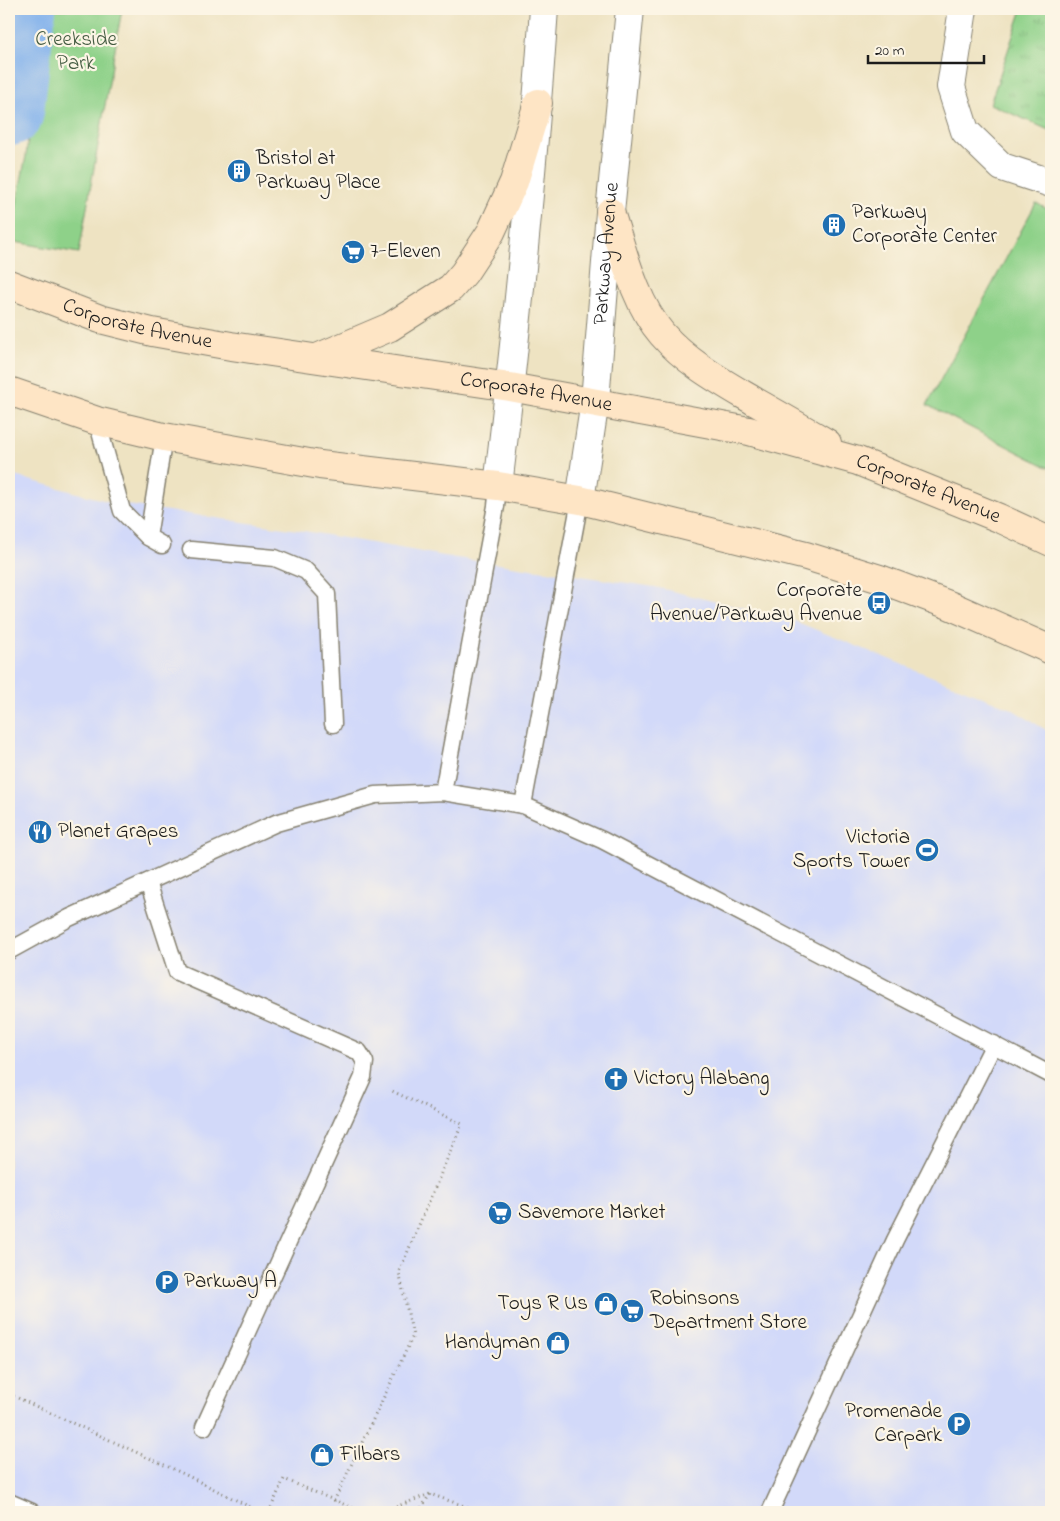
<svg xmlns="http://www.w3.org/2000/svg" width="1060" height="1521" font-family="'Indie Flower',sans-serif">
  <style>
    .built { fill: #d2d9f9 }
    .grass { fill: url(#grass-tufts); stroke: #557652 }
    .park { fill: #8ed189; stroke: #557652 }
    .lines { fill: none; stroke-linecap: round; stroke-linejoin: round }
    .river { stroke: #81b1ec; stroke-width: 70 }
    .service-casing { stroke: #85806f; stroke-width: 19 }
    .minor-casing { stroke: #85806f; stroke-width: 30 }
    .tertiary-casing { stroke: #85806f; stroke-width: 30 }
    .secondary-casing { stroke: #85806f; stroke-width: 30 }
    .path { stroke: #85806f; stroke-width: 3; stroke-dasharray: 1 4; stroke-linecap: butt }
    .service { stroke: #fff; stroke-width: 16 }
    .minor { stroke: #fff; stroke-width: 28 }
    .tertiary { stroke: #fff; stroke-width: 28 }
    .secondary { stroke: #fee5c5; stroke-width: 28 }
    .labels { text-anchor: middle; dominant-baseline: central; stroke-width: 4.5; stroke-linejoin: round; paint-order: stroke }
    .park-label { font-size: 21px; fill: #445b42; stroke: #fcf5e5 }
    .poi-label { font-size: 21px; fill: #1c1c1c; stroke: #fcf5e5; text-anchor: start }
    .street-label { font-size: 21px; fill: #1c1c1c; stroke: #fcf5e5 }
  </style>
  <defs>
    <pattern id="grass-tufts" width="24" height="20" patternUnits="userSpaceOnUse" patternTransform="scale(1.25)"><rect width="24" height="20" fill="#8ed189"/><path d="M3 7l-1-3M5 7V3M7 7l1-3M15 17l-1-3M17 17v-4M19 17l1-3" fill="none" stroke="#7ab376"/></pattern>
  </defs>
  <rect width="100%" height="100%" fill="#fcf5e5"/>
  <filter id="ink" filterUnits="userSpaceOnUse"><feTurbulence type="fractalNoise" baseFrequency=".02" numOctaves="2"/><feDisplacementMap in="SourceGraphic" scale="10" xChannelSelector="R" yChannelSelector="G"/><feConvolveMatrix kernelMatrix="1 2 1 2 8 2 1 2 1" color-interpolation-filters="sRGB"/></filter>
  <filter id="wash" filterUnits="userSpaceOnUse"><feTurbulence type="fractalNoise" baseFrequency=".0096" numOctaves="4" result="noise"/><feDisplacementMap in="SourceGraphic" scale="20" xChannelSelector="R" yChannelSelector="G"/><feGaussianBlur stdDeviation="1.12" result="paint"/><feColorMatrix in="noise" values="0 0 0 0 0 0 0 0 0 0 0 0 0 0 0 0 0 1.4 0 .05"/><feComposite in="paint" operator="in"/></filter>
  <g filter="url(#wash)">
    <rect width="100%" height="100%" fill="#eee3c2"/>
    <!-- built -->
    <polygon class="built" points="11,475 114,503 304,531 450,557 655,587 792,620 1010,708 1051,733 1051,1512 9,1512 9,482"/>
    <!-- grass -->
    <polygon class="grass" points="1022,9 1051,9 1051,131 990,104"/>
    <!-- park -->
    <g class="park">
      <polygon points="43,9 122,9 79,253 9,241 26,156"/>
      <polygon points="1036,203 1051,211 1051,469 927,405"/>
    </g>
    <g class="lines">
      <!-- river -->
      <polyline class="river" points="9,111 21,9"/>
    </g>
  </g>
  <g filter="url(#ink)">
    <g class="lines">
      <!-- service casing -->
      <g class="service-casing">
        <g id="service">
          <polyline points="97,421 122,511 148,537"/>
          <polyline points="162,545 148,537 164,437"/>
          <polyline points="191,550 275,558 306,571 327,594 333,724"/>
          <polyline points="443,792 496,506 498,486"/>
          <polyline points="523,805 580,500"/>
          <polyline points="148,882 177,972 359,1052 365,1062 363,1077 204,1427"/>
          <polyline points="9,951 69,918 276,823 375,795 443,792 523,805 602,840 1051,1075"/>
          <polyline points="9,1502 32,1512"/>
          <polyline points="770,1512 895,1240 994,1044"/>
        </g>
      </g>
      <!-- minor casing -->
      <g class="minor-casing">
        <polyline id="minor" points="963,9 951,87 965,131 1002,167 1051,183"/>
      </g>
      <!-- tertiary casing -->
      <g class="tertiary-casing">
        <g id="tertiary">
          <path d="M498,486C517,328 533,168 544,9"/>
          <path id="s1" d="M580,500L595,401L610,212L630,9"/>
        </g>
      </g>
      <!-- secondary casing -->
      <g class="secondary-casing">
        <g id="secondary">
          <path d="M610,212C623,252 635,303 662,334C687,363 722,382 754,401C779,415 803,429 827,443"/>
          <path id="s2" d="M9,284L100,319L152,332L231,346L510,387L749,431L858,461L999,518L1051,542"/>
          <polyline points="317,358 390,327 451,288 464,273 491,232 514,182 538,103"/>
          <polyline points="9,391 97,421 164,437 320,465 498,486 580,500 613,508 806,556 880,579 949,605 1051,650"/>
        </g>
      </g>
      <!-- path -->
      <g class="path">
        <polyline points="9,1394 184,1474 260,1512"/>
        <polyline points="334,1501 413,1336 399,1272 462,1124 390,1090"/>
        <polyline points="269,1512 284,1479 362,1512"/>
        <polyline points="382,1512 430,1494 467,1507 472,1512"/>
        <polyline points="419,1512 430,1494"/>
      </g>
      <!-- service -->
      <use href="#service" class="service"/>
      <!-- minor -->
      <use href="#minor" class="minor"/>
      <!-- tertiary -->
      <use href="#tertiary" class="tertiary"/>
      <!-- secondary -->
      <use href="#secondary" class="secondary"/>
    </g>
  </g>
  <!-- icons -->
  <defs>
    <g id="building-disc" transform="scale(1.25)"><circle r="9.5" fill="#1f6fb2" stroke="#fcf5e5"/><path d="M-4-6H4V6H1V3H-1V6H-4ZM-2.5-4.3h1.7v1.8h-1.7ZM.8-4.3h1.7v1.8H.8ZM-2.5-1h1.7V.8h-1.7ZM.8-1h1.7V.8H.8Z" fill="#fff"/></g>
    <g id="supermarket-disc" transform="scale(1.25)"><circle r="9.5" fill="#1f6fb2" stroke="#fcf5e5"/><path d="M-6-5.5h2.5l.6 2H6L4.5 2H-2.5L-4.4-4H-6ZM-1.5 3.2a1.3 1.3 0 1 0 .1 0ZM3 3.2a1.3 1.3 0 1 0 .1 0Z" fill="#fff"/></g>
    <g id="bus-disc" transform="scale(1.25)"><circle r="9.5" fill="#1f6fb2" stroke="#fcf5e5"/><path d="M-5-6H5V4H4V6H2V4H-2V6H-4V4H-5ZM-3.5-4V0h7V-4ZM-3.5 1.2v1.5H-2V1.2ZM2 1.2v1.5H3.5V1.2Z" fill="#fff"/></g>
    <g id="restaurant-disc" transform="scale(1.25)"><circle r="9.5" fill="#1f6fb2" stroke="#fcf5e5"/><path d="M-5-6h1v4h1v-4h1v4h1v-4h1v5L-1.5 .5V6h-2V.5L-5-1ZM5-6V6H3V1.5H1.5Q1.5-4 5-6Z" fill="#fff"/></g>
    <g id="stadium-disc" transform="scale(1.25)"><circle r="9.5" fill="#1f6fb2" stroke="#fcf5e5"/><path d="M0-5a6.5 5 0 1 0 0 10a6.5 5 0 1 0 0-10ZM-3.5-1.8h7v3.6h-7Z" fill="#fff"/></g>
    <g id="church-disc" transform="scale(1.25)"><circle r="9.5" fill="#1f6fb2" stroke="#fcf5e5"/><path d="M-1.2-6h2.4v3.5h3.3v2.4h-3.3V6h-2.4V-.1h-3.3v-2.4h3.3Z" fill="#fff"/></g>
    <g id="parking-disc" transform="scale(1.25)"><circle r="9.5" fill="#1f6fb2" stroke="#fcf5e5"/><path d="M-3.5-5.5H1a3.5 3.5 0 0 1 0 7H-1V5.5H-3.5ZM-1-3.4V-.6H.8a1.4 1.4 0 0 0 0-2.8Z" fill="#fff"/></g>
    <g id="shop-disc" transform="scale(1.25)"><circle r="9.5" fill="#1f6fb2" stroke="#fcf5e5"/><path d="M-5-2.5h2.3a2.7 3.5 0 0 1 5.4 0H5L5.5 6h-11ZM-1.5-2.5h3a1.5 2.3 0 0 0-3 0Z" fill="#fff"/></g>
  </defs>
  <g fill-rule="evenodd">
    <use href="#building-disc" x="239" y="171"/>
    <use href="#building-disc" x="834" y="225"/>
    <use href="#supermarket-disc" x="353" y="252"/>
    <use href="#bus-disc" x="879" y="603"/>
    <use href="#restaurant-disc" x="40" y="832"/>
    <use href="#stadium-disc" x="927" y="850"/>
    <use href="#church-disc" x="616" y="1079"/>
    <use href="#supermarket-disc" x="500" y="1213"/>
    <use href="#parking-disc" x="167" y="1282"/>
    <use href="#shop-disc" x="606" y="1304"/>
    <use href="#supermarket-disc" x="632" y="1311"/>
    <use href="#shop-disc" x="558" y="1343"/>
    <use href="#parking-disc" x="959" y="1424"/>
    <use href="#shop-disc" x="322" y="1455"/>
  </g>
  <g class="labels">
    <!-- park labels -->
    <g class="park-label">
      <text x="76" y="40">Creekside<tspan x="76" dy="24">Park</tspan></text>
    </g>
    <!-- poi labels -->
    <g class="poi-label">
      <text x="256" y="159">Bristol at<tspan x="256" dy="24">Parkway Place</tspan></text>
      <text x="852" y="213">Parkway<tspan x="852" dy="24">Corporate Center</tspan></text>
      <text x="370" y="252">7-Eleven</text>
      <text x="862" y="591" text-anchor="end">Corporate<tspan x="862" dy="24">Avenue/Parkway Avenue</tspan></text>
      <text x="58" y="832">Planet Grapes</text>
      <text x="910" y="838" text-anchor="end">Victoria<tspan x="910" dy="24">Sports Tower</tspan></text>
      <text x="634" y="1079">Victory Alabang</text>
      <text x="518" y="1213">Savemore Market</text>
      <text x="184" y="1282">Parkway A</text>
      <text x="650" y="1299">Robinsons<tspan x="650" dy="24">Department Store</tspan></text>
      <text x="588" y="1304" text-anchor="end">Toys R Us</text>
      <text x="540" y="1343" text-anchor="end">Handyman</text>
      <text x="942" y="1412" text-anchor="end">Promenade<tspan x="942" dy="24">Carpark</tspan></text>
      <text x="340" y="1455">Filbars</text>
    </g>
    <!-- street labels -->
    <g class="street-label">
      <text stroke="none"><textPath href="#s1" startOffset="248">Parkway Avenue</textPath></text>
      <text stroke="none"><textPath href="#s2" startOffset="135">Corporate Avenue</textPath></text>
      <text stroke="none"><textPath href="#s2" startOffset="540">Corporate Avenue</textPath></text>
      <text stroke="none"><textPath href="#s2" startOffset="945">Corporate Avenue</textPath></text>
    </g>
  </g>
  <!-- margin -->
  <rect width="1060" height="1521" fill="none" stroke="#fcf5e5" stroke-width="30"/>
  <!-- scale -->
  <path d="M868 55v8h116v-8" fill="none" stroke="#1c1c1c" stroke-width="2.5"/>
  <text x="875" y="55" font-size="15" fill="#1c1c1c" stroke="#fcf5e5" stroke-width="4" paint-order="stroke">20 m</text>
</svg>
